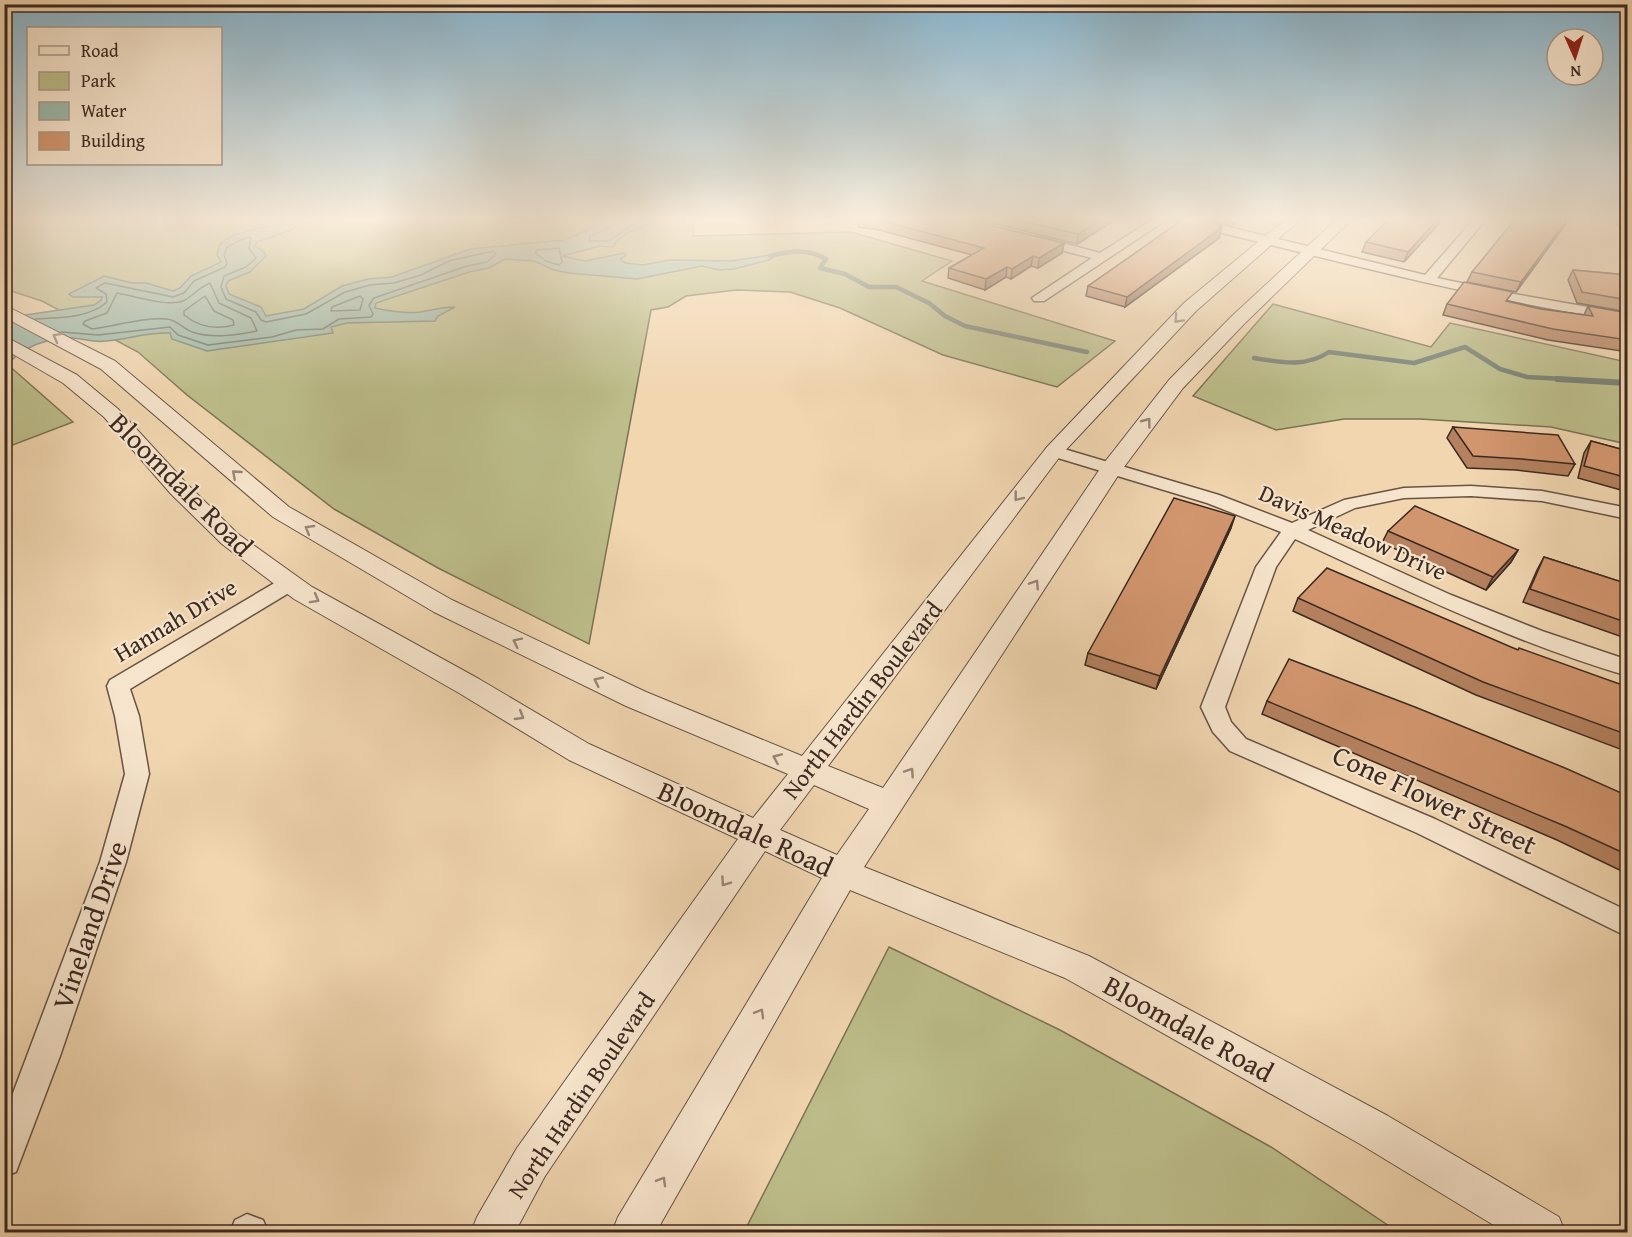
<svg xmlns="http://www.w3.org/2000/svg" width="1632" height="1237" font-family="'Gentium Book Plus',serif">
  <style>
    .green { fill: #bcbd8a; stroke: #7c7356; stroke-width: 1.5 }
    .water { fill: #9bb9aa; stroke: #757f73; stroke-width: 1.5 }
    .lines { fill: none; stroke-linecap: round; stroke-linejoin: round }
    .shore { stroke: #6b7166; stroke-width: 1.5 }
    .stream-far1 { stroke: #757f73; stroke-width: 4.5 }
    .stream { stroke: #757f73; stroke-width: 6 }
    .minor-casing { stroke: #685445; stroke-width: 3 }
    .tertiary-casing { stroke: #685445; stroke-width: 2 }
    .minor { fill: #f6e4cc; fill-rule: evenodd }
    .tertiary { fill: #f6e4cc; fill-rule: evenodd }
    .wall { fill: #b5815f; stroke: #3b2921; stroke-width: 1.5 }
    .shaded-wall { fill: #93694d; stroke: #3b2921; stroke-width: 1.5 }
    .building { fill: #d2966e; stroke: #3b2921; stroke-width: 1.5 }
    .oneway { stroke: #988676 }
    .labels { text-anchor: middle; dominant-baseline: central; stroke-width: 4.5; stroke-linejoin: round; paint-order: stroke }
    .street-label { font-size: 24px; fill: #3b2921; stroke: #f6e4cc }
    .near-street-label { font-size: 28px; fill: #3b2921; stroke: #f6e4cc }
  </style>
  <rect width="100%" height="100%" fill="#f1d6b0"/>
  <filter id="stains"><feTurbulence type="fractalNoise" baseFrequency=".00333" numOctaves="4"/><feColorMatrix values="0 0 0 0 .2 0 0 0 0 .09 0 0 0 0 .02 0 0 0 .5 -.17"/></filter>
  <radialGradient id="worn" r=".72"><stop offset=".6" stop-color="#630" stop-opacity="0"/><stop offset="1" stop-color="#630" stop-opacity=".3"/></radialGradient>
  <!-- green -->
  <g class="green">
    <polygon points="4,218 694,218 693,236 851,232 952,261 922,281 1115,341 1057,387 943,355 840,308 790,292 736,290 686,296 668,307 651,310 589,644 438,568 334,509 187,395 138,352 42,301 5,289"/>
    <polygon points="1273,304 1431,347 1450,323 1627,362 1627,444 1551,427 1420,419 1344,419 1276,430 1193,396"/>
    <polygon points="7,364 73,422 5,448 4,367"/>
    <polygon points="889,947 1060,1030 1271,1147 1398,1232 744,1232"/>
  </g>
  <!-- water -->
  <path class="water" d="M269,218H306L291,230L257,242L255,246L264,252L266,256L250,272L228,281L226,286L229,294L261,307L266,316L304,309L342,286L368,279L392,277L470,249L564,240L602,223L621,218H668C648,230 629,223 613,247L600,246L562,256L585,261L624,253L626,255L620,259L625,263L643,265L670,260L732,261L777,254L769,260L734,269L719,270L702,266L637,279L569,273L554,270L534,261L505,259L489,268L469,272L376,303L375,308C389,311 406,314 420,312C432,310 443,307 455,307L438,316L435,321L347,323L331,327L333,333L207,351L172,339L170,333C148,332 128,339 106,341C93,343 86,339 74,338C47,337 22,347 5,367V318L94,305L101,300L102,297H73L69,294L104,276L132,283H146L173,291L180,288L191,276L221,262L217,255L220,244L231,236L269,225Z"/>
  <g class="lines">
    <!-- shore -->
    <g class="shore">
      <polyline points="619,218 616,225 590,236 589,241 609,241 637,221 649,218"/>
      <polygon points="559,248 562,262 559,265 546,261 535,253 537,250"/>
      <path d="M210,283L219,303L251,318L257,331C236,335 213,339 192,332C182,328 177,320 167,319C142,317 117,326 92,329L83,324L85,321L107,313L117,293C134,296 167,307 183,301C192,297 198,288 210,283Z"/>
      <path d="M205,296L214,311L233,320L234,325C216,330 199,327 184,315V311Z"/>
      <polygon points="360,296 363,299 360,310 331,311 332,307"/>
      <path d="M35,319C59,317 88,319 107,302L106,294L96,288L105,283L173,297L184,293L194,281L225,267L227,263L224,255L227,247L247,237L251,238L249,248L256,258L246,267L224,276L221,287L226,299L256,312L261,320L266,322L306,314L345,292L370,285L394,283L421,275L449,261L493,251L496,254L487,262L467,266L374,298L369,305L373,314L371,317L339,319L323,329L296,330L272,337L208,345L178,335L170,327L98,335L61,332"/>
    </g>
    <!-- stream-far1 -->
    <g class="stream-far1">
      <path d="M770,256C790,251 807,248 826,259L820,268L845,274L869,287H896L929,303L945,316L965,326L1087,352"/>
      <path d="M1254,358C1280,362 1305,368 1329,352L1414,363L1465,347L1500,369L1527,377L1582,380"/>
    </g>
    <!-- stream -->
    <polyline class="stream" points="1557,379 1628,383"/>
    <!-- minor casing -->
    <g class="minor-casing">
      <g id="minor">
        <polygon points="941,218 960,218 986,224 988,227 982,231 943,221"/>
        <polygon points="1155,218 1169,218 1044,301 1034,301 1032,298 1092,258 1032,243 1030,240 1032,237 1036,236 1100,253"/>
        <path d="M1172,218H1192L1425,275L1475,218H1487L1437,278L1514,294L1628,314V322C1474,298 1325,258 1174,221Z"/>
        <path d="M1054,446L1219,495L1292,523L1344,500L1404,488L1471,486L1542,491L1628,508V519L1542,501L1471,496L1404,498L1355,508L1308,530L1451,595L1542,631L1628,660V676C1512,642 1404,589 1295,539L1276,567L1225,707L1231,722L1246,739L1435,819L1628,911V937L1417,833L1230,751L1213,732L1201,707L1256,567L1281,532L1207,503L1048,455L1045,451L1048,447Z"/>
        <polygon points="290,577 297,578 300,583 297,588 130,689 139,716 149,774 126,862 60,1056 16,1172 4,1176 4,1117 100,862 125,774 115,716 107,686 110,680 283,578"/>
        <polygon points="247,1214 263,1220 268,1232 230,1232 235,1220"/>
      </g>
    </g>
    <!-- tertiary casing -->
    <g class="tertiary-casing">
      <path id="tertiary" d="M1287,218H1302L1196,311L1061,455L828,766L883,788L1104,463L1169,380L1232,316L1338,218H1353L1244,324L1183,388L1121,471L864,867L1089,956L1388,1116L1559,1217L1565,1232H1505L1360,1144L1065,978L850,890L656,1232H612L618,1217L822,878L765,851L545,1176L515,1232H471L477,1217L517,1148L738,839L569,760L459,693L294,599L222,544L171,494L104,417L63,383L4,349V336L77,375L118,409L187,484L238,534L312,587L479,679L589,744L753,818L788,774L626,706L434,612L273,517L101,369L4,317V305L115,361L289,507L452,600L646,692L802,756L1047,447L1184,303ZM814,785L869,809L837,855L780,830Z"/>
    </g>
    <!-- minor -->
    <use href="#minor" class="minor"/>
    <!-- tertiary -->
    <use href="#tertiary" class="tertiary"/>
  </g>
  <!-- wall -->
  <g class="wall">
    <polygon points="858,218 938,218 1064,243 1062,253 1038,268 1031,266 1011,279 1006,277 985,290 948,278 949,268 972,255 879,230 858,227"/>
    <polygon points="975,218 1118,218 1077,244 975,219"/>
    <polygon points="1200,218 1242,218 1232,226"/>
    <polygon points="1444,218 1404,262 1362,252 1366,242"/>
    <polygon points="1618,218 1628,218 1628,231 1615,224"/>
    <polygon points="1222,225 1219,238 1125,307 1086,296 1088,286"/>
    <polygon points="1565,225 1516,292 1467,282 1472,272"/>
    <polygon points="1573,270 1628,275 1628,312 1577,303 1568,280"/>
    <polygon points="1509,301 1541,309 1584,315 1588,306 1628,313 1628,352 1548,340 1443,315 1447,304"/>
    <polygon points="1453,427 1575,464 1568,476 1516,470 1467,468 1447,438"/>
    <polygon points="1591,441 1628,451 1628,492 1578,478 1584,453"/>
    <polygon points="1231,528 1156,689 1085,665 1088,653"/>
    <polygon points="1388,531 1518,550 1511,562 1486,590 1382,543"/>
    <polygon points="1544,557 1628,584 1628,639 1523,602 1537,570"/>
    <polygon points="1298,598 1518,650 1628,687 1628,752 1476,695 1293,611"/>
    <polygon points="1267,701 1628,796 1628,874 1557,840 1262,714"/>
  </g>
  <!-- shaded-wall -->
  <g class="shaded-wall">
    <polygon points="1104,218 1118,218 1077,244 1078,234"/>
    <polygon points="1234,218 1242,218 1232,226"/>
    <polygon points="1439,218 1444,218 1404,262 1408,252"/>
    <polygon points="1568,218 1565,225 1516,292 1521,282"/>
    <polygon points="1222,225 1219,238 1125,307 1127,297"/>
    <polygon points="1064,243 1062,253 1038,268 1039,258"/>
    <polygon points="1033,256 1031,266 1011,279 1012,269"/>
    <polygon points="1007,267 1006,277 985,290 986,279"/>
    <polygon points="1235,516 1231,528 1156,689 1160,676"/>
    <polygon points="1518,550 1511,562 1486,590 1493,577"/>
  </g>
  <!-- building -->
  <g class="building">
    <polygon points="862,218 938,218 953,221 960,218 1064,243 1039,258 1033,256 1012,269 1007,267 986,279 949,268 984,248 879,220"/>
    <polygon points="1009,218 1104,218 1078,234"/>
    <polygon points="1185,218 1193,218 1222,225 1219,227 1221,228 1127,297 1088,286"/>
    <polygon points="1390,218 1439,218 1408,252 1366,242"/>
    <polygon points="1516,218 1568,218 1521,282 1472,272"/>
    <polygon points="1573,270 1628,275 1628,300 1582,292"/>
    <polygon points="1464,282 1513,292 1506,301 1541,309 1593,316 1588,306 1628,313 1628,340 1553,329 1447,304"/>
    <polygon points="1453,427 1558,435 1575,464 1522,459 1473,456"/>
    <polygon points="1591,441 1628,451 1628,478 1584,466"/>
    <polygon points="1174,498 1235,516 1160,676 1088,653"/>
    <polygon points="1415,506 1518,550 1493,577 1388,531"/>
    <polygon points="1544,557 1628,584 1628,623 1530,589"/>
    <polygon points="1327,568 1518,650 1519,648 1628,687 1628,735 1483,682 1298,598"/>
    <polygon points="1289,659 1415,707 1565,768 1628,796 1628,855 1567,827 1267,701"/>
  </g>
  <!-- one-way arrows -->
  <defs><path id="oneway-chevron" d="M-2-3.5L2.5 0L-2 3.5" fill="none" stroke-width="1.6" stroke-linecap="round" stroke-linejoin="round" transform="scale(1.5)"/></defs>
  <g class="oneway">
    <use href="#oneway-chevron" transform="translate(1178 319) rotate(133)"/>
    <use href="#oneway-chevron" transform="translate(57 337) rotate(-151)"/>
    <use href="#oneway-chevron" transform="translate(1147 422) rotate(-53)"/>
    <use href="#oneway-chevron" transform="translate(236 474) rotate(-139)"/>
    <use href="#oneway-chevron" transform="translate(1018 497) rotate(128)"/>
    <use href="#oneway-chevron" transform="translate(309 529) rotate(-150)"/>
    <use href="#oneway-chevron" transform="translate(1035 584) rotate(-57)"/>
    <use href="#oneway-chevron" transform="translate(315 599) rotate(29)"/>
    <use href="#oneway-chevron" transform="translate(517 642) rotate(-154)"/>
    <use href="#oneway-chevron" transform="translate(598 681) rotate(-154)"/>
    <use href="#oneway-chevron" transform="translate(520 716) rotate(31)"/>
    <use href="#oneway-chevron" transform="translate(777 758) rotate(-157)"/>
    <use href="#oneway-chevron" transform="translate(910 772) rotate(-56)"/>
    <use href="#oneway-chevron" transform="translate(725 882) rotate(125)"/>
    <use href="#oneway-chevron" transform="translate(760 1013) rotate(-60)"/>
    <use href="#oneway-chevron" transform="translate(662 1181) rotate(-60)"/>
  </g>
  <!-- sky -->
  <linearGradient id="sky" x2="0" y2="1"><stop stop-color="#89b6cf"/><stop offset="0.56" stop-color="#f9eddb"/><stop offset="1" stop-color="#f9eddb" stop-opacity="0"/></linearGradient>
  <rect width="1632" height="391" fill="url(#sky)"/>
  <g class="labels">
    <!-- street labels -->
    <g class="street-label">
      <text transform="translate(1353 532) rotate(24)">Davis Meadow Drive</text>
      <text transform="translate(175 620) rotate(-31)">Hannah Drive</text>
      <text transform="translate(862 700) rotate(-52)">North Hardin Boulevard</text>
      <text transform="translate(581 1095) rotate(-56)">North Hardin Boulevard</text>
    </g>
    <!-- near-street labels -->
    <g class="near-street-label">
      <text transform="translate(182 484) rotate(45)">Bloomdale Road</text>
      <text transform="translate(1435 799) rotate(25)">Cone Flower Street</text>
      <text transform="translate(746 828) rotate(25)">Bloomdale Road</text>
      <text transform="translate(89 925) rotate(-71)">Vineland Drive</text>
      <text transform="translate(1189 1028) rotate(29)">Bloomdale Road</text>
    </g>
  </g>
  <!-- margin -->
  <rect width="1632" height="1237" fill="none" stroke="#f1d6b0" stroke-width="24"/>
  <rect x="6" y="6" width="1620" height="1225" fill="none" stroke="#3b2921" stroke-width="3"/>
  <rect x="12" y="12" width="1608" height="1213" fill="none" stroke="#3b2921" stroke-width="1.5"/>
  <!-- legend -->
  <rect x="27" y="27" width="195" height="138" fill="#f6e4cc" stroke="#ab9988" stroke-width="1.5"/>
  <rect x="39" y="46" width="30" height="9" fill="#f6e4cc" stroke="#ab9988" stroke-width="1.5"/>
  <text x="81" y="57" font-size="18" fill="#3b2921">Road</text>
  <rect x="39" y="72" width="30" height="18" fill="#bcbd8a" stroke="#ab9988" stroke-width="1.5"/>
  <text x="81" y="87" font-size="18" fill="#3b2921">Park</text>
  <rect x="39" y="102" width="30" height="18" fill="#9bb9aa" stroke="#ab9988" stroke-width="1.5"/>
  <text x="81" y="117" font-size="18" fill="#3b2921">Water</text>
  <rect x="39" y="132" width="30" height="18" fill="#d2966e" stroke="#ab9988" stroke-width="1.5"/>
  <text x="81" y="147" font-size="18" fill="#3b2921">Building</text>
  <!-- north arrow -->
  <g transform="translate(1575 57) rotate(177)"><circle r="28" fill="#f6e4cc" stroke="#ab9988" stroke-width="1.5"/>
  <path d="M0-4.5L10 22L0 15L-10 22Z" fill="#8f2418"/>
  <text y="-9" font-size="16" font-weight="bold" text-anchor="middle" fill="#3b2921">N</text>
  </g>
  <rect width="100%" height="100%" filter="url(#stains)"/>
  <rect width="100%" height="100%" fill="url(#worn)"/>
</svg>
